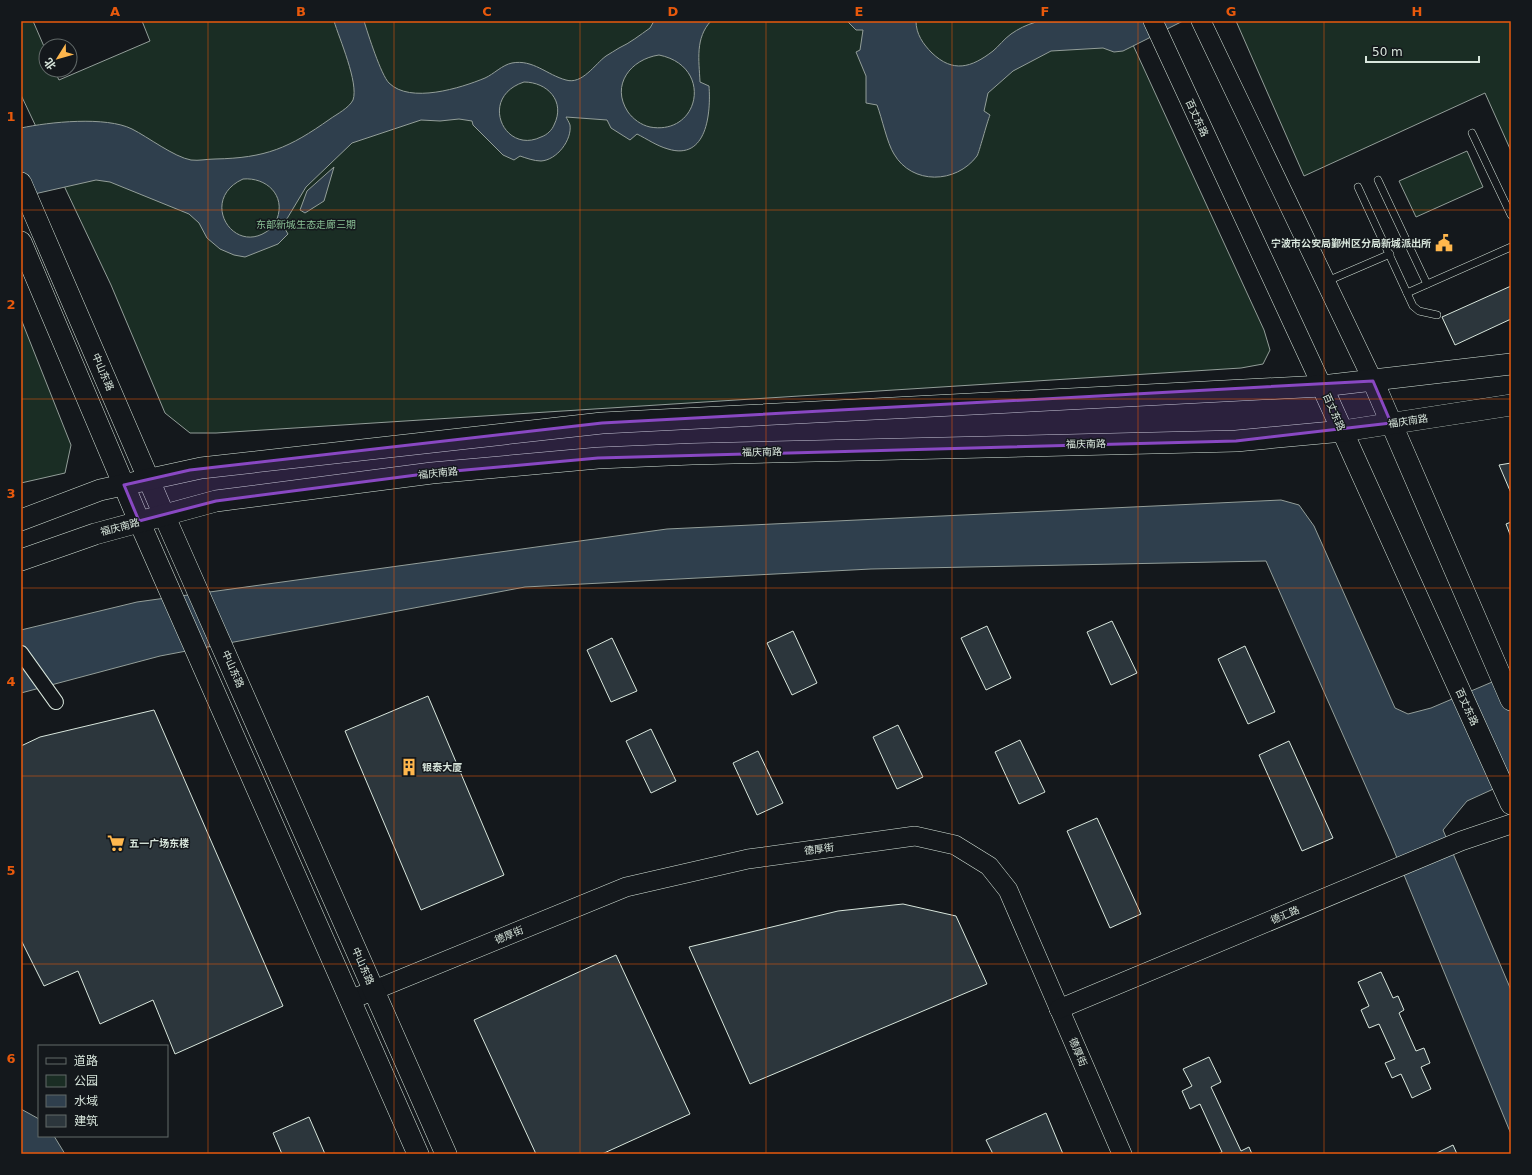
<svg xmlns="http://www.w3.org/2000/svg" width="1532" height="1175" font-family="'DejaVu Sans','Noto Sans SC',sans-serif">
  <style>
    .green { fill: #1a2d24; stroke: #939e99 }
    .water { fill: #2f3f4d; stroke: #939e99; fill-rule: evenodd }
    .building { fill: #2c363c; stroke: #d8e6dc }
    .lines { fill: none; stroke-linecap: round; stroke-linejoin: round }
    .lane-casing { stroke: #d8e6dc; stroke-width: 8 }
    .street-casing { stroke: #d8e6dc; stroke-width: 16 }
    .secondary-casing { stroke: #d8e6dc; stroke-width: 20 }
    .primary-casing { stroke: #d8e6dc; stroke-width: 22 }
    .lane { stroke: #14181c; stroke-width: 7 }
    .street { stroke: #14181c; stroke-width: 14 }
    .secondary { stroke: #14181c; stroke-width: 19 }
    .primary { stroke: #14181c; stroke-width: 21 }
    .marked { fill: #8948c3; fill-opacity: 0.2; stroke: #8948c3; stroke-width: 3; stroke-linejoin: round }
    .grid { fill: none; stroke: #e8590c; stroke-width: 1; stroke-opacity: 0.55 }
    .labels { text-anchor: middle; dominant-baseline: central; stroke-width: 3; stroke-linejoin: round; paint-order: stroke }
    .street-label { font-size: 10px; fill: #d8e6dc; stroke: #14181c }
    .park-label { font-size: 10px; fill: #8ac095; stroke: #14181c }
    .poi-label { font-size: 10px; font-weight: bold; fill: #d8e6dc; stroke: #14181c; text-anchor: start }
    .neatline { fill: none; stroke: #e8590c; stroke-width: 1.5 }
    .grid-label { font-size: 13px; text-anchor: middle; font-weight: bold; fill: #e8590c }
  </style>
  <rect width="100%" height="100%" fill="#14181c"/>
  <!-- green -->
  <g class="green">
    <polygon points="21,21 33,21 46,51 46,70 54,70 59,80 150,41 142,21 1122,21 1264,330 1270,350 1263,364 1241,368 216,433 190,433 165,413 111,285 21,95"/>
    <polygon points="1236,21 1511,21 1511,151 1485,93 1304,176"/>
    <polygon points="1467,151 1483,187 1416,217 1399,181"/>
    <polygon points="21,319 71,445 65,473 21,483"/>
  </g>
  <!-- water -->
  <g class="water">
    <path d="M334,21H364C368,34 381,75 389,83C410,104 461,88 485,78C494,74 502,65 512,63C533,59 547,75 566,80C582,85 595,64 606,56C610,53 615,51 619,48C630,43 640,35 650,28L654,21H711C695,38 699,60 700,82L709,86C711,113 707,161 668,149C657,146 647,139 637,134L630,140L611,128L607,120L566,117C567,119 569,122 570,125C572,140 557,160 541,161C534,161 526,158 520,156L514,160L503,155L473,125L472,121L459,119L440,121L421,120L352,143L306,187L285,222V229L288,234L278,244L245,257L234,255L220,249L207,238L199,223L189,214L110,182L96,180L21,197V128C49,122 106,116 132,129C148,137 174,157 191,160C199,161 207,159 215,159C266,158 289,148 330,119C337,114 349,108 353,100C359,83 339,38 334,21ZM659,55C714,66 700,136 650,127C641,125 633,119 628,112C610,85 631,59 659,55ZM524,82C547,82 566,101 554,125C552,130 547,135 541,137C504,155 478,97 524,82ZM243,179C266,177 286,195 277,219C275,225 271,229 266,232C232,254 199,199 243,179Z"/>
    <path d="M847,21H916C916,34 923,44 932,53C953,73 971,68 993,51C999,46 1004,39 1011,34C1018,29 1026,25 1036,22L1183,21L1123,51L1114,52L1103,48L1051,51L1013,71L988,93L984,111L990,115C987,122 979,153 977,156C956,184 912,185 894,154C887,143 882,118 877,105L866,103V76L856,52L860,50L863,30H856Z"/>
    <polygon points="334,167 324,201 305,213 300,210 307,191"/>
    <polygon points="1281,500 1299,505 1314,526 1395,708 1408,714 1431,708 1511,674 1511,781 1467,801 1443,830 1511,990 1511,1134 1390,841 1266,561 871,569 525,587 160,656 21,693 21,630 137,602 667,529"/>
    <polygon points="21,1109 39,1119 39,1136 54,1136 65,1154 21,1154"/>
  </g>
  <!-- building -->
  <g class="building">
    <polygon points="1511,286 1511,319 1455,345 1442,317"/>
    <polygon points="1511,463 1511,493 1499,465"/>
    <polygon points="1511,522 1511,537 1506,524"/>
    <polygon points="1112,621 1137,673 1111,685 1087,632"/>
    <polygon points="987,626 1011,678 986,690 961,638"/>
    <polygon points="793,631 817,683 792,695 767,643"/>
    <polygon points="612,638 637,691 611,702 587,650"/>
    <polygon points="1245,646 1275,712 1248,724 1218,659"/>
    <polygon points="428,696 504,875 421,910 345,731"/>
    <polygon points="154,710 283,1006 175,1054 153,1000 100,1024 78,971 44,986 21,940 21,746 40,737"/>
    <polygon points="898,725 923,777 897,789 873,737"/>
    <polygon points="651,729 676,781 651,793 626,741"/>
    <polygon points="1020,740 1045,792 1019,804 995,752"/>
    <polygon points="1289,741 1333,838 1302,851 1259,755"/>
    <polygon points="758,751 783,803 757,815 733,763"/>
    <polygon points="1097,818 1141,914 1110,928 1067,831"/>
    <polygon points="903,904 956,916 987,984 750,1084 689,947 838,911"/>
    <polygon points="616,955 690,1114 602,1154 536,1154 474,1020"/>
    <polygon points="1381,972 1393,998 1398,996 1404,1010 1399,1013 1416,1051 1424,1048 1430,1063 1421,1067 1431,1089 1412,1098 1401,1074 1392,1078 1385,1063 1395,1059 1379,1024 1369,1028 1361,1010 1369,1006 1358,982"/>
    <polygon points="1209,1057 1221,1082 1211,1087 1241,1151 1249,1147 1252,1154 1218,1154 1222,1152 1200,1104 1190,1109 1182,1091 1192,1086 1183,1069"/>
    <polygon points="1046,1113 1063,1154 993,1154 986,1140"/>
    <polygon points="309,1117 325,1154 282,1154 273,1133"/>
    <polygon points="1453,1145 1457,1154 1435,1154"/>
  </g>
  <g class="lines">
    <!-- lane casing -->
    <g class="lane-casing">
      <g id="lane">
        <polyline points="1472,133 1511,215"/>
        <polyline points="1378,180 1427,284"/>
        <polyline points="1358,187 1413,306 1419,311 1437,315"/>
        <polyline points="1325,282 1390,254"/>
        <polyline points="1407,293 1511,247"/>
      </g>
    </g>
    <!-- street casing -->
    <g class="street-casing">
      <polyline id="street" points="21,653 56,702"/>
    </g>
    <!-- secondary casing -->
    <g class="secondary-casing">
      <g id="secondary">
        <polyline points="1153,21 1322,386"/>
        <polyline points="1201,21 1373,381"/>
        <polyline points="350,1000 626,887 748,859 915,836 955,845 989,866 1008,890 1122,1154"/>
        <polyline points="1059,1009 1461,841 1511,824"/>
      </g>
    </g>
    <!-- primary casing -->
    <g class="primary-casing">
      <g id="primary">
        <polyline points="21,183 164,515 446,1154"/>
        <polyline points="21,242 139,521 418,1154"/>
        <polyline points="1373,381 1511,700"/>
        <polyline points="1322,386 1511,804"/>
        <polyline points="21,520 100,490 201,468 602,423 1322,386 1511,364"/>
        <polyline points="21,560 95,534 216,501 432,473 598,458 692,454 1236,441 1343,431 1511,405"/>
      </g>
    </g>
    <!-- lane -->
    <use href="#lane" class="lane"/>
    <!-- street -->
    <use href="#street" class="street"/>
    <!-- secondary -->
    <use href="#secondary" class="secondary"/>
    <!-- primary -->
    <use href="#primary" class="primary"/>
  </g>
  <!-- marked area -->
  <path class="marked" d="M1373,381L1391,423L1236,441L598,458L432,473L216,501L139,521L124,485L190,470L602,423Z"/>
  <!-- grid -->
  <path class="grid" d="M208,21V1154M394,21V1154M580,21V1154M766,21V1154M952,21V1154M1138,21V1154M1324,21V1154M21,210H1511M21,399H1511M21,588H1511M21,776H1511M21,964H1511"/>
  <!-- icons -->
  <defs>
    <g id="civic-bare" transform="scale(1.38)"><path d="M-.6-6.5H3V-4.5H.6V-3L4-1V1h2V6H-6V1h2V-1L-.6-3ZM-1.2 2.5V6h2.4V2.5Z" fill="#ffb74d" stroke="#14181c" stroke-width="2.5" paint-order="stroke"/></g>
    <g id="building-bare" transform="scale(1.38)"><path d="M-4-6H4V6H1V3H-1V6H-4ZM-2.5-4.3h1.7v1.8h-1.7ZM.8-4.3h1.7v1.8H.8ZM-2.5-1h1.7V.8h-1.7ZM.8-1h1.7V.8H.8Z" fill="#ffb74d" stroke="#14181c" stroke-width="2.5" paint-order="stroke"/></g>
    <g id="supermarket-bare" transform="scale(1.38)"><path d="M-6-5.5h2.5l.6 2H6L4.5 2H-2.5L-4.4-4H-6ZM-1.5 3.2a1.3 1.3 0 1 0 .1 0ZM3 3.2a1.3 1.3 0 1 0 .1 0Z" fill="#ffb74d" stroke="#14181c" stroke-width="2.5" paint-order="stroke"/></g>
  </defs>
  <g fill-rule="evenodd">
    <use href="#civic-bare" x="1444" y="243"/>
    <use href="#building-bare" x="409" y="767"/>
    <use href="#supermarket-bare" x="116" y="843"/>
  </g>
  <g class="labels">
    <!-- street labels -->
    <g class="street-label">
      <text transform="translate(1197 118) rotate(65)">百丈东路</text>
      <text transform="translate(103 372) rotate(67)">中山东路</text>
      <text transform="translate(1334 412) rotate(66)">百丈东路</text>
      <text transform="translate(1408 421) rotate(-9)">福庆南路</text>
      <text transform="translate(1086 444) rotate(-1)">福庆南路</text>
      <text transform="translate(762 452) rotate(-1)">福庆南路</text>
      <text transform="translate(438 473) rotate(-6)">福庆南路</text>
      <text transform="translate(120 527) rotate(-15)">福庆南路</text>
      <text transform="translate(233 669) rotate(66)">中山东路</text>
      <text transform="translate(1467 707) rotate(65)">百丈东路</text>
      <text transform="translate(819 849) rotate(-8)">德厚街</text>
      <text transform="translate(1285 915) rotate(-23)">德汇路</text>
      <text transform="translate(509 935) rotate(-22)">德厚街</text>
      <text transform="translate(363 966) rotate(66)">中山东路</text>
      <text transform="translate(1078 1052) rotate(67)">德厚街</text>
    </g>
    <!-- park labels -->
    <g class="park-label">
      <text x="306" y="224">东部新城生态走廊三期</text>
    </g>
    <!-- poi labels -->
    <g class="poi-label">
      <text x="1431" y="243" text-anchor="end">宁波市公安局鄞州区分局新城派出所</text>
      <text x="422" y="767">银泰大厦</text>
      <text x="129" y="843">五一广场东楼</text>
    </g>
  </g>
  <!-- border -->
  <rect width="1532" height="1175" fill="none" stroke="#14181c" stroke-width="44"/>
  <!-- legend -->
  <rect x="38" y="1045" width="130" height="92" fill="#14181c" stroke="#626a69"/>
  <rect x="46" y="1058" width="20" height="6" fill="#14181c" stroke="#626a69"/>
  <text x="74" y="1065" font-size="12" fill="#d8e6dc">道路</text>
  <rect x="46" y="1075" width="20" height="12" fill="#1a2d24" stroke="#626a69"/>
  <text x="74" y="1085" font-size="12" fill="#d8e6dc">公园</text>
  <rect x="46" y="1095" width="20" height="12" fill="#2f3f4d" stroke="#626a69"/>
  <text x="74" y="1105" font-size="12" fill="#d8e6dc">水域</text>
  <rect x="46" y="1115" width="20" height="12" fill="#2c363c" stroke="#626a69"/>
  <text x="74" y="1125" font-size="12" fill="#d8e6dc">建筑</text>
  <!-- north arrow -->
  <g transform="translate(58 58) rotate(233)"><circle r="19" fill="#14181c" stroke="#626a69"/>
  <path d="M0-3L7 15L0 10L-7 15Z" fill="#ffb74d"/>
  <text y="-6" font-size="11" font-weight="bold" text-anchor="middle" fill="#d8e6dc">北</text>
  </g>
  <!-- scale -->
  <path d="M1366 56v6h113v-6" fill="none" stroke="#d8e6dc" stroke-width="2"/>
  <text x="1372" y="56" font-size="12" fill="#d8e6dc" stroke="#14181c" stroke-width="3" paint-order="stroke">50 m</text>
  <rect x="22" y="22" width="1488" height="1131" class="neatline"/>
  <g class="grid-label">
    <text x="115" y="16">A</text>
    <text x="301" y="16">B</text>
    <text x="487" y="16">C</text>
    <text x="673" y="16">D</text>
    <text x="859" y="16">E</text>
    <text x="1045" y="16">F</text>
    <text x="1231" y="16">G</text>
    <text x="1417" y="16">H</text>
    <text x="11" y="121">1</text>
    <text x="11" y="309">2</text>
    <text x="11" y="498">3</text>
    <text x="11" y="686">4</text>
    <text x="11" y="875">5</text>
    <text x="11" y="1063">6</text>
  </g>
</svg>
